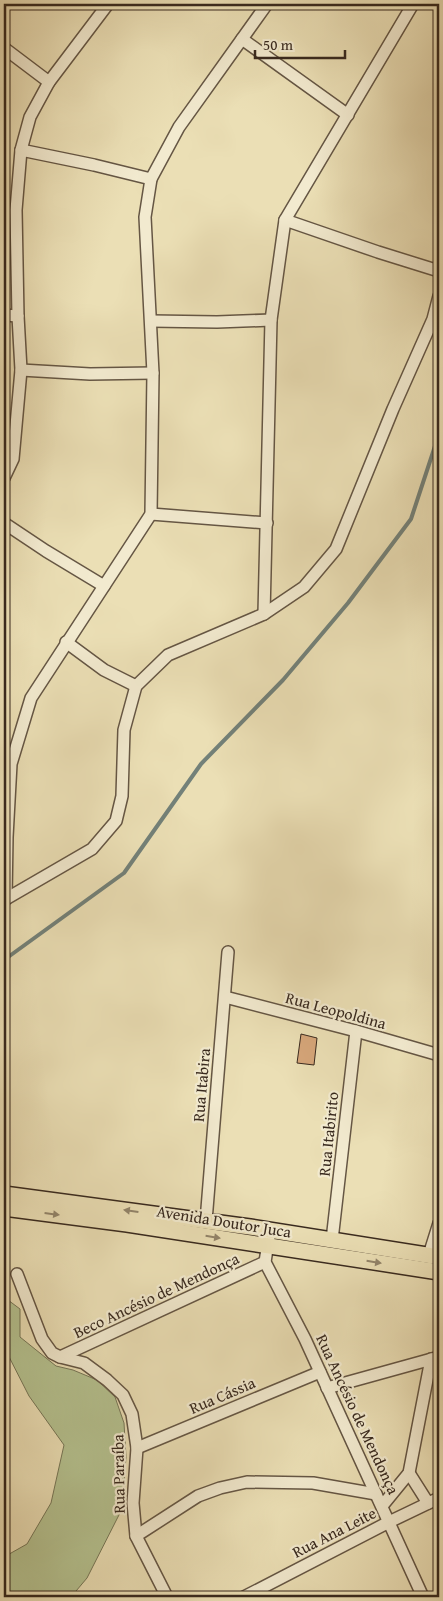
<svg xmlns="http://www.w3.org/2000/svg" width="443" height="1601" viewBox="0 0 443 1601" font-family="'Gentium Book Plus',serif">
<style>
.green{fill:#b5c290;stroke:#767657}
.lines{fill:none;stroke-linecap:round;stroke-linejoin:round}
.stream{stroke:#738179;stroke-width:4}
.building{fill:#d6a67a;stroke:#38291e}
.minor-casing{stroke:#655644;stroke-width:14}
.major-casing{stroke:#38291e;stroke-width:18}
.minor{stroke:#f2eacf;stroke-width:11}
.major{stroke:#ebdfb5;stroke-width:15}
.oneway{fill:#92846a}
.labels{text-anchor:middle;stroke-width:4.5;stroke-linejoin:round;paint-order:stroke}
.street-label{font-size:16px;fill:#38291e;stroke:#f2eacf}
</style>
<rect width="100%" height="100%" fill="#ebdfb5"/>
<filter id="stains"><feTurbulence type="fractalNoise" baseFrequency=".004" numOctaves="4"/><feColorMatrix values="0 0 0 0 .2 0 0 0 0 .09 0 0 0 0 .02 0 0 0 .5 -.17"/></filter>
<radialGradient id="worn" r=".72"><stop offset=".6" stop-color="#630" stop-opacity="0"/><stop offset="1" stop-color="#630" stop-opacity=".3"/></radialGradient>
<path class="green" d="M4,1297L20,1309V1337L56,1366L73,1370L97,1380L115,1397L124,1423L126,1457L122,1509L87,1578L71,1597H4V1557L27,1544L51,1503L64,1445L29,1396L4,1347Z"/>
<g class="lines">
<path class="stream" d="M4,960L124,873L201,764L283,680L348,603L411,519L439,434"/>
</g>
<path class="building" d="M301,1034L317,1038L314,1065L297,1063Z"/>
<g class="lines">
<defs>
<g id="minor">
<path d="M242,39L348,115"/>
<path d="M4,48L49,82"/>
<path d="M21,150L94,165L151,179"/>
<path d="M285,220L378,252L439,271"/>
<path d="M4,315L18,316"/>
<path d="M151,321L217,322L271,320"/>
<path d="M21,370L90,374L153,373"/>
<path d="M4,478L13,459L21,370L18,316L16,210L21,150L30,117L49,82L108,4"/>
<path d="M151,514L267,523"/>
<path d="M4,523L46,551L104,586"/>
<path d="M264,614L271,320L285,220L413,4"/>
<path d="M66,642L104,670L136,686"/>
<path d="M6,899L7,837L11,764L31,698L151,514L153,373L145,217L151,179L179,127L267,4"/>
<path d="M4,900L92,849L116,821L122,796L124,730L136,686L168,655L264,614L304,587L336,549L393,409L433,319L439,296"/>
<path d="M225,997L356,1031L439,1055"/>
<path d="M206,1221L228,952"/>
<path d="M270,1230L265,1262L305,1339L423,1597"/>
<path d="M332,1240L356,1031"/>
<path d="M429,1255L439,1223"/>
<path d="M17,1274L42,1339L52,1353L60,1357L84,1363L107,1380L123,1395L132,1414L137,1448L133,1503L136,1536L167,1597"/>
<path d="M60,1357L265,1262"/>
<path d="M327,1388L439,1357"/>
<path d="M137,1448L320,1372"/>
<path d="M409,1473L428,1503"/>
<path d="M382,1506L409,1473L431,1359"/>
<path d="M136,1536L198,1496L220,1488L247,1482L313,1483L376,1494"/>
<path d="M244,1597L389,1522L439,1498"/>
</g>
<g id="major">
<path d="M4,1194L250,1227L439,1257"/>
<path d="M4,1208L127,1224L439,1272"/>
</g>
</defs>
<use href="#minor" class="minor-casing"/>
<use href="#major" class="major-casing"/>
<use href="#minor" class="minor"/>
<use href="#major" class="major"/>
</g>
<defs><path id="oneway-solid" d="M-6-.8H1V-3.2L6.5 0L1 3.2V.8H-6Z" transform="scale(1.25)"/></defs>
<g class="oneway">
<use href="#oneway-solid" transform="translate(131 1211) rotate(-172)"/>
<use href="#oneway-solid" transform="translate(52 1214) rotate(7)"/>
<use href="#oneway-solid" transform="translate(213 1237) rotate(9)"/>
<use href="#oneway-solid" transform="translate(374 1262) rotate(9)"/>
</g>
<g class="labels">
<g class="street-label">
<text transform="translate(336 1010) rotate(15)" y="6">Rua Leopoldina</text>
<text transform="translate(201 1085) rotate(-85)" y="6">Rua Itabira</text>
<text transform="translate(328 1134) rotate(-84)" y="6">Rua Itabirito</text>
<text transform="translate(224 1221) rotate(9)" y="6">Avenida Doutor Juca</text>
<text transform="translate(156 1295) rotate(-25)" y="6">Beco Ancésio de Mendonça</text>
<text transform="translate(222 1395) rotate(-23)" y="6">Rua Cássia</text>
<text transform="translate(358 1414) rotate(65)" y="6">Rua Ancésio de Mendonça</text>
<text transform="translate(118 1474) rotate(-91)" y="6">Rua Paraíba</text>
<text transform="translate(334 1532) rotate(-27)" y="6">Rua Ana Leite</text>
</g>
</g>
<rect width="443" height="1601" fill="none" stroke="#ebdfb5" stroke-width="20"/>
<rect x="5" y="5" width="433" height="1591" fill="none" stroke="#38291e" stroke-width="2.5"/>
<rect x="10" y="10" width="423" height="1581" fill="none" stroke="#38291e"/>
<path d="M255 50v8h90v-8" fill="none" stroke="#38291e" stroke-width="2.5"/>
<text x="263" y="50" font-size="15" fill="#38291e" stroke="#f2eacf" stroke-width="4" paint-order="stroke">50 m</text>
<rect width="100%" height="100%" filter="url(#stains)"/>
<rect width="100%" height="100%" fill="url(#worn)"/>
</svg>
